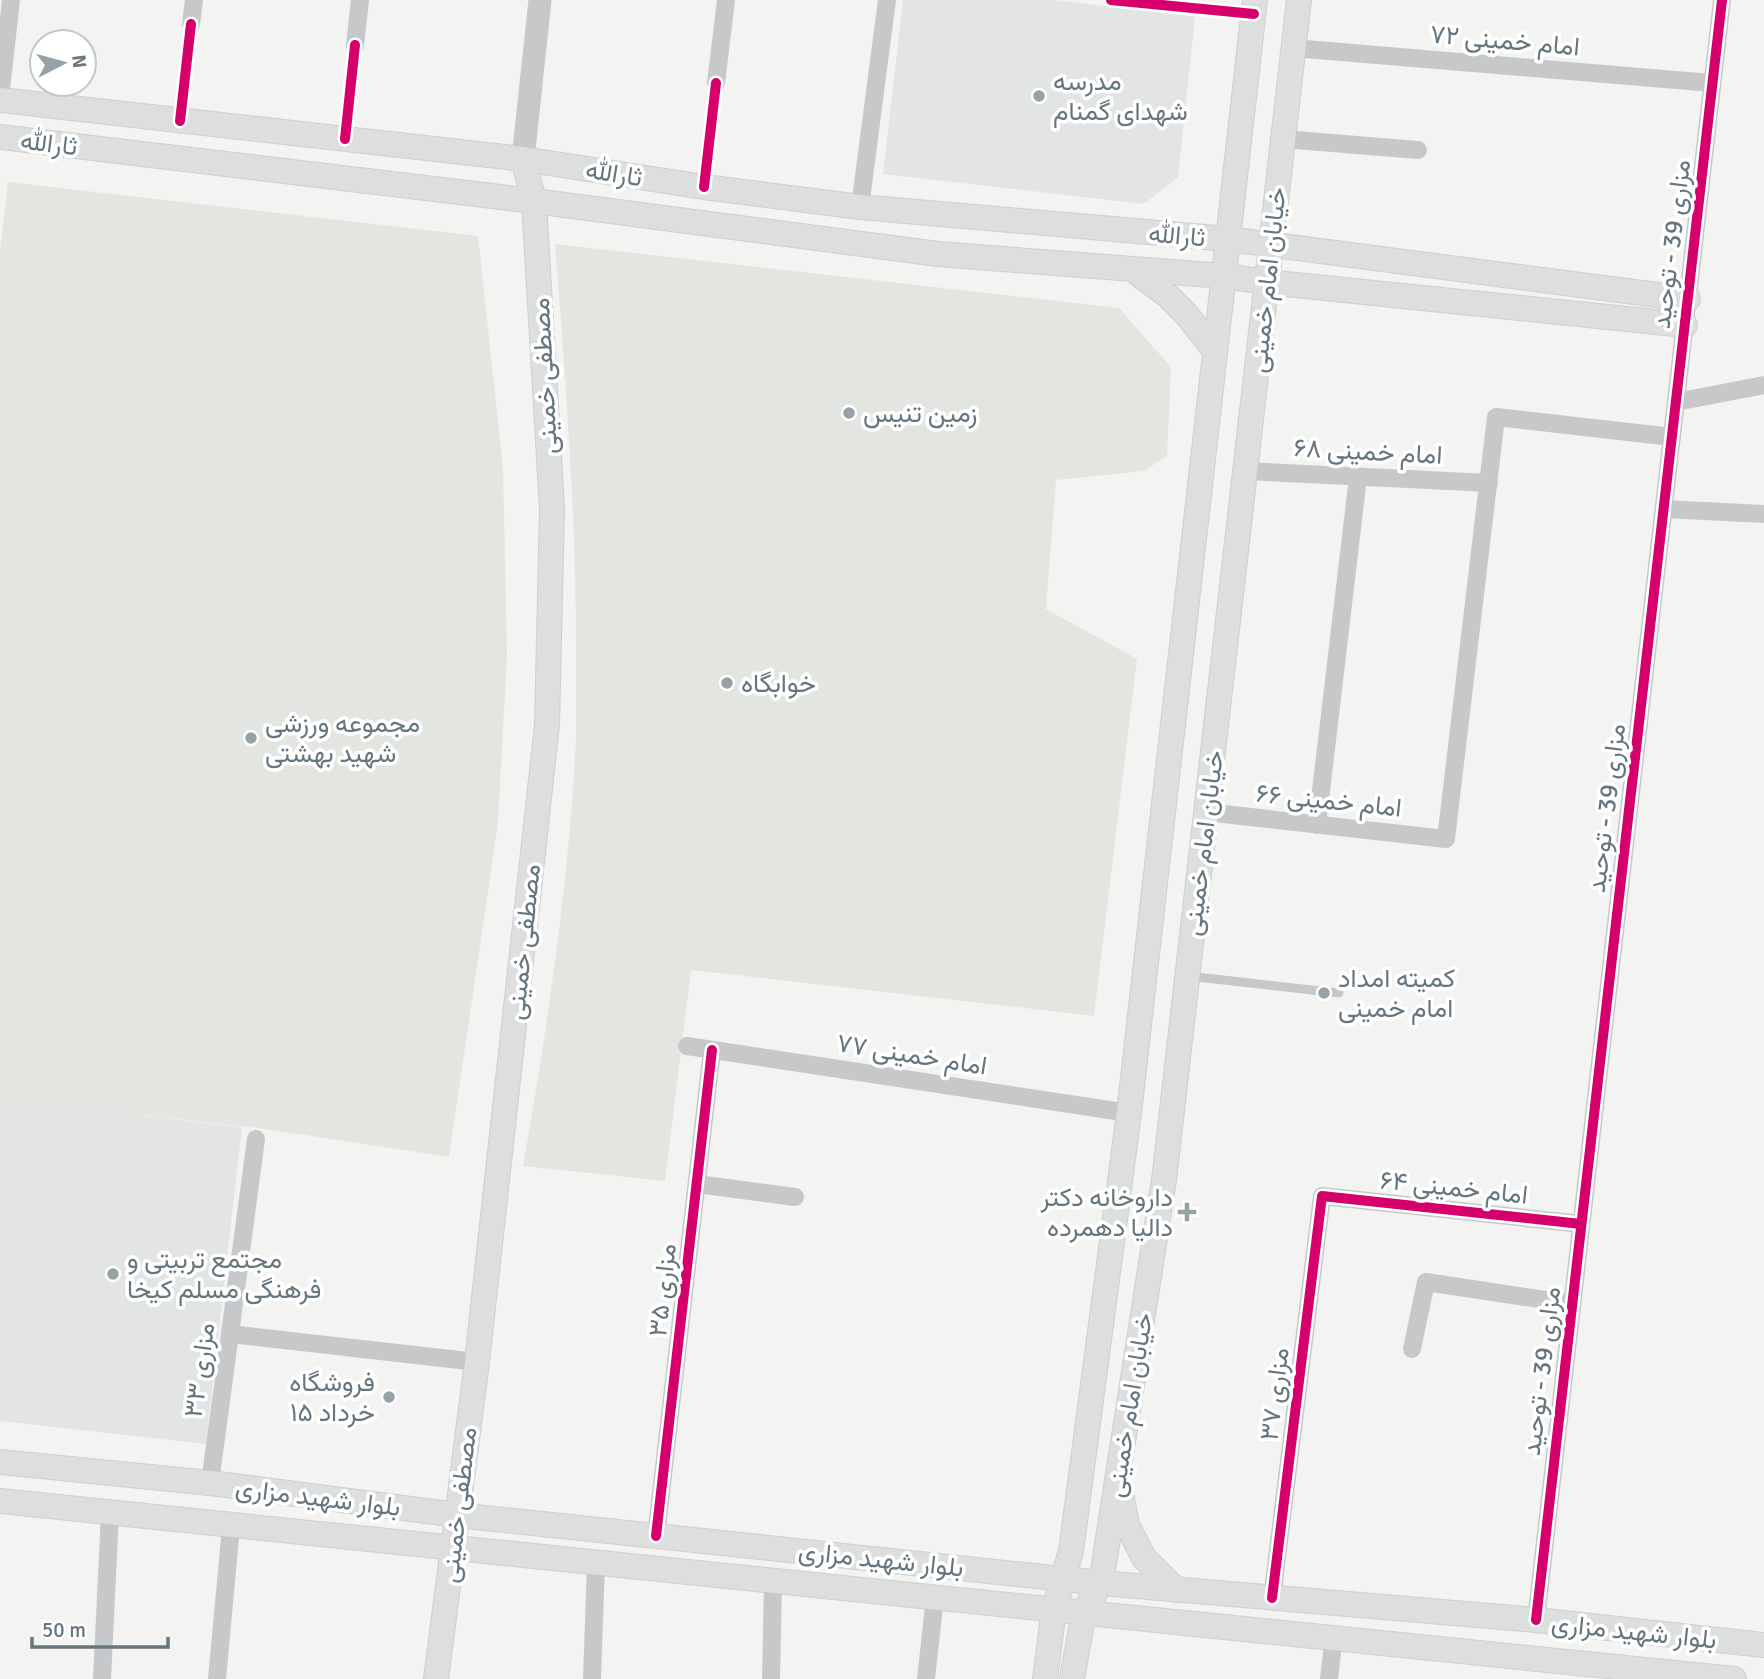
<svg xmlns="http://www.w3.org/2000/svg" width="1764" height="1679" viewBox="0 0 1764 1679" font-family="Signika,Vazirmatn,sans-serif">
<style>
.built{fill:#e3e4e4}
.green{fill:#e3e6e0}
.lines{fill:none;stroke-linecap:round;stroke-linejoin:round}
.secondary-casing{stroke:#cfcfd0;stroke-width:26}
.service{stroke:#c7c8c9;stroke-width:9}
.minor{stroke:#c7c8c9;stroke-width:18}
.tertiary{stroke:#c7c8c9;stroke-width:23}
.secondary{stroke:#dddede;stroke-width:24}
.cycleway-casing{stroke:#fff;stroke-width:15}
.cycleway{stroke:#d6006c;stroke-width:10}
.poi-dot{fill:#97a2a7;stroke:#fff;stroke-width:2.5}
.labels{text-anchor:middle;stroke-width:7;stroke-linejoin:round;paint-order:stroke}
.street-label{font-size:26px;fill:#66767f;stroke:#fff}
.poi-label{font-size:26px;fill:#66767f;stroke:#fff;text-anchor:start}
</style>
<rect width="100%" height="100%" fill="#f3f3f2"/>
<g class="built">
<path d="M903,0H1055L1195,17L1178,177L1144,204L883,174Z"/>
<path d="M0,1099L242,1127L206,1444L0,1421Z"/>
</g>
<g class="green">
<path d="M8,182L478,236L503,468L507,654L498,823L449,1157L265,1129L0,1099V251Z"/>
<path d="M555,244L1119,308L1171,367L1167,455L1145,471L1056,480L1046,609L1137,659L1094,1016L691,970L665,1181L523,1166C547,1031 567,894 575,757C577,727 576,697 576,667C577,526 566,385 555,244Z"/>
</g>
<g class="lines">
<defs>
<g id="secondary">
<path d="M0,100L523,159L704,187L860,207L1228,239L1688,299"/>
<path d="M0,137L534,201L938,254L1224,276L1267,282L1685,325"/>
<path d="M1132,269L1168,296L1186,314L1215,351"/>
<path d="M0,1462L210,1483L457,1515L1101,1583L1536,1620L1764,1645"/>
<path d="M1121,1493L1127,1525L1144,1558L1176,1590"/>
<path d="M0,1501C578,1565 1156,1617 1734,1679"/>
<path d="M436,1679L477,1362L547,725L552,509L534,201L523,159"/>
<path d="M1045,1679L1054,1609L1071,1551L1129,1113L1255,0"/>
<path d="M1072,1679L1084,1612L1101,1583L1164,1180L1299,0"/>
</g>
</defs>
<use href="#secondary" class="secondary-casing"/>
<path class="service" d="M1188,976L1339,993"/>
<g class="minor">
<path d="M191,24L194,0"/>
<path d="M355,45L360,0"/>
<path d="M1293,48L1712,83"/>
<path d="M716,83L726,0"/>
<path d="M0,98L11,0"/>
<path d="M1283,139L1418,150"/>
<path d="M860,207L887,0"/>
<path d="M1676,402L1764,385"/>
<path d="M1245,471L1489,483"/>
<path d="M1664,509L1764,514"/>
<path d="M1206,812L1446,839L1496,417L1672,437"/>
<path d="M1317,825L1358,477"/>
<path d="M687,1046L1129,1113"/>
<path d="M697,1184L795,1197"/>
<path d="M230,1334L477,1362"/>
<path d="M1412,1349L1426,1282L1572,1304"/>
<path d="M210,1483L256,1139"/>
<path d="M656,1536L712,1050"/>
<path d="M1272,1598L1322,1196L1581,1224"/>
<path d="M1536,1620L1722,0"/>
<path d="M102,1679L110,1513"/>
<path d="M217,1679L231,1527"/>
<path d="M592,1679L596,1563"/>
<path d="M771,1679L773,1583"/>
<path d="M926,1679L935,1597"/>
<path d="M1329,1679L1334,1636"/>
</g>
<path class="tertiary" d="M523,159L540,0"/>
<use href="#secondary" class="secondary"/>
<defs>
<g id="cycleway">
<path d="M1111,0L1254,14"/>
<path d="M180,121L191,24"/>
<path d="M345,139L355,45"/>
<path d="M704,187L716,83"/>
<path d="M656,1536L712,1050"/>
<path d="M1272,1598L1322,1196L1581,1224"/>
<path d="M1536,1620L1722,0"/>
</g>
</defs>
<use href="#cycleway" class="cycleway-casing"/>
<use href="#cycleway" class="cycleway"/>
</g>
<g class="poi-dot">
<circle cx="1039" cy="96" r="7"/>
<circle cx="849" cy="413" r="7"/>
<circle cx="727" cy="683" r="7"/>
<circle cx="251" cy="738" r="7"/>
<circle cx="1324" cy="993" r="7"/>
<path d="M1183.5 1201.5h7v7h7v7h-7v7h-7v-7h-7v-7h7z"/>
<circle cx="113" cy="1274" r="7"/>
<circle cx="389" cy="1397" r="7"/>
</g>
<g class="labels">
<g class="street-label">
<text transform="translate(1505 40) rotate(5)" y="9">امام خمینی ۷۲</text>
<text transform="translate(49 143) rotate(7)" y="9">ثارالله</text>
<text transform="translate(614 173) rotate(9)" y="9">ثارالله</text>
<text transform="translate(1177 235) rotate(5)" y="9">ثارالله</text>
<text transform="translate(1671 244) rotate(-83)" y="9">مزاری 39 - توحید</text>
<text transform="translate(1267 280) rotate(-84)" y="9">خیابان امام خمینی</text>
<text transform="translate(544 376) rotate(-93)" y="9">مصطفی خمینی</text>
<text transform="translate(1368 451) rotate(3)" y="9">امام خمینی ۶۸</text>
<text transform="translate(1329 800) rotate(6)" y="9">امام خمینی ۶۶</text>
<text transform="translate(1606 808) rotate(-83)" y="9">مزاری 39 - توحید</text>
<text transform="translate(1203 843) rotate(-83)" y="9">خیابان امام خمینی</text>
<text transform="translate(523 942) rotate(-84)" y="9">مصطفی خمینی</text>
<text transform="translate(912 1054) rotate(9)" y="9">امام خمینی ۷۷</text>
<text transform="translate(1454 1187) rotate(6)" y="9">امام خمینی ۶۴</text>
<text transform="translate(662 1290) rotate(-84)" y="9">مزاری ۳۵</text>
<text transform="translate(199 1370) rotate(-82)" y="9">مزاری ۳۳</text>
<text transform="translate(1541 1371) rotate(-83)" y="9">مزاری 39 - توحید</text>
<text transform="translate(1274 1394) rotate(-83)" y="9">مزاری ۳۷</text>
<text transform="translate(1129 1405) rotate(-81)" y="9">خیابان امام خمینی</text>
<text transform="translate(318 1497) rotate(7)" y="9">بلوار شهید مزاری</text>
<text transform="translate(458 1505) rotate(-83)" y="9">مصطفی خمینی</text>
<text transform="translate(881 1559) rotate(6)" y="9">بلوار شهید مزاری</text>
<text transform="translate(1634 1631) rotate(6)" y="9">بلوار شهید مزاری</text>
</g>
<g class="poi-label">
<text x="1053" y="90">مدرسه<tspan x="1053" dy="30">شهدای گمنام</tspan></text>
<text x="863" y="422">زمین تنیس</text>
<text x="741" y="692">خوابگاه</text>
<text x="265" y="732">مجموعه ورزشی<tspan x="265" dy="30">شهید بهشتی</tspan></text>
<text x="1338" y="987">کمیته امداد<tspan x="1338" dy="30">امام خمینی</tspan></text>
<text x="1173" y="1206" text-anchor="end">داروخانه دکتر<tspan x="1173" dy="30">دالیا دهمرده</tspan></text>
<text x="127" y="1268">مجتمع تربیتی و<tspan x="127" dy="30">فرهنگی مسلم کیخا</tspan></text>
<text x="375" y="1391" text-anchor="end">فروشگاه<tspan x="375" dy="30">۱۵ خرداد</tspan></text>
</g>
</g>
<g transform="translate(63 63) rotate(84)"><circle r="33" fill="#ffffff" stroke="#c2c8cc" stroke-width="2"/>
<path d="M0-5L12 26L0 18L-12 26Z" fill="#97a2a7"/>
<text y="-10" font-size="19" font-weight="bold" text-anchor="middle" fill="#66767f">N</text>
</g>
<path d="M32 1637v10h136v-10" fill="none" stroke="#66767f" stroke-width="3.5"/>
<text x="42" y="1637" font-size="21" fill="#66767f" stroke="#ffffff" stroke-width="5" paint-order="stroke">50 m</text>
</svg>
